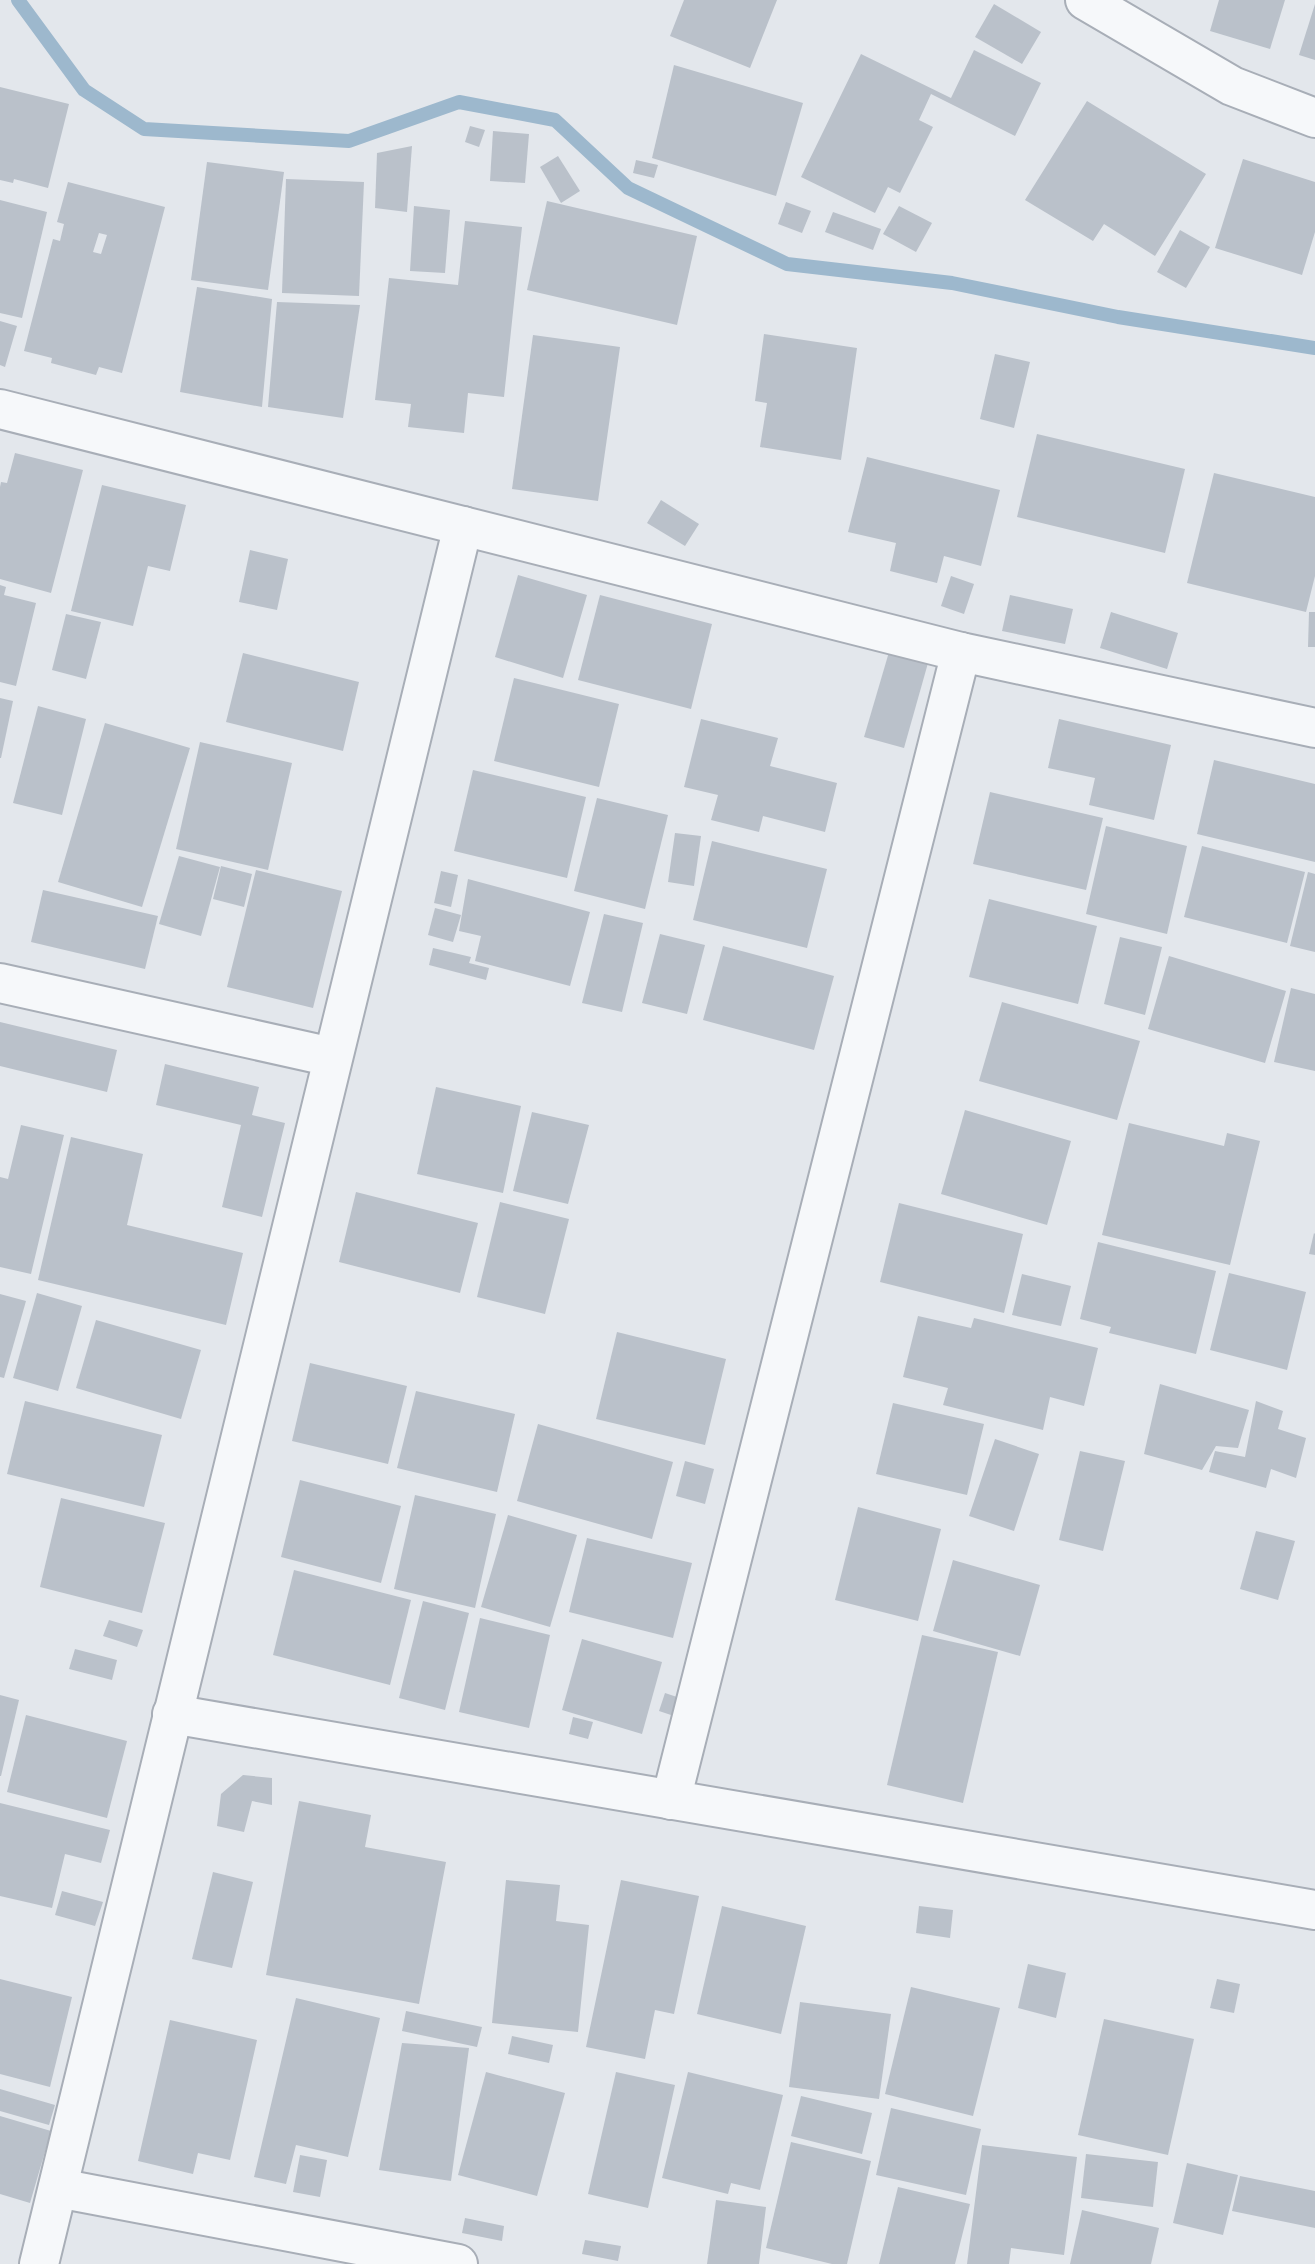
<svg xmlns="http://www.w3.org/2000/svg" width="1315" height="2264" viewBox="0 0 1315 2264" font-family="Barlow,sans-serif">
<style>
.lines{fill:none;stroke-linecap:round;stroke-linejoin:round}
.stream{stroke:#9db8cd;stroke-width:14}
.building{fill:#bac1ca;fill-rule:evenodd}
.minor-casing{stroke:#a8aeb7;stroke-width:42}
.minor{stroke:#f6f8fa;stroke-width:38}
</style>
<rect width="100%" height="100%" fill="#e3e7ec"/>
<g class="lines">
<path class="stream" d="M18,0L84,90L144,129L349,141L459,102L555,120L628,188L787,264L952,283L1118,317L1315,348"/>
</g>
<g class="building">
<path d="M684,0H777L750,68L670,36Z"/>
<path d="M1219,0H1285L1270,49L1210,31Z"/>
<path d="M994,4L1041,32L1022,64L975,37Z"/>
<path d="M1315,4V60L1299,55Z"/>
<path d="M974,50L1041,83L1015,136L931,94L919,120L933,127L900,193L888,187L875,213L801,177L861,54L951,98Z"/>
<path d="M674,65L803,103L776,196L652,158Z"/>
<path d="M0,87L69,104L48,188L14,179L13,183L0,180Z"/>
<path d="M1087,101L1206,174L1155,256L1104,224L1093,241L1025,200Z"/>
<path d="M470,126L485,130L479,147L465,142Z"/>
<path d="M493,131L529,134L525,183L490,181Z"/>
<path d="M412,146L407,212L375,208L377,153Z"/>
<path d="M558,156L580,191L561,203L540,167Z"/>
<path d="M1243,159L1315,182V232L1302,275L1215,248Z"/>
<path d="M636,160L658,165L654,178L633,173Z"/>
<path d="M207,162L284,172L268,290L191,280Z"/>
<path d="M286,179L364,182L359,296L282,293Z"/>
<path d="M68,182L165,207L122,373L99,367L96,375L51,363L52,358L24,351L53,239L60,241L64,224L57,222ZM99,233L107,235L101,254L93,252Z"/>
<path d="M0,200L47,212L22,318L0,313Z"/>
<path d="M547,201L697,236L677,325L527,290Z"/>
<path d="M786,202L811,211L802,233L778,224Z"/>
<path d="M414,206L450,210L445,273L410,271Z"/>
<path d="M899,206L932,223L916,252L883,234Z"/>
<path d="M833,212L881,229L873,250L825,232Z"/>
<path d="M465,221L522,227L504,397L468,393L464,433L408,427L411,404L375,400L389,278L458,285Z"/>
<path d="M1180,230L1210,247L1186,288L1157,272Z"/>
<path d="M197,287L272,299L262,407L180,392Z"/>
<path d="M277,302L360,305L343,418L268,407Z"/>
<path d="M0,321L17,326L5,367L0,365Z"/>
<path d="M764,334L857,348L841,460L760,447L767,403L755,401Z"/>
<path d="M533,335L620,347L598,501L512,489Z"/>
<path d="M995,354L1030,362L1014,428L980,419Z"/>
<path d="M1037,434L1185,469L1165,553L1017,517Z"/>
<path d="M15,453L83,470L51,593L0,579V487L1,482L7,483Z"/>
<path d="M867,457L1000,490L981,566L944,556L937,583L890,571L896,543L848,532Z"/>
<path d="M1214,473L1315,497V576L1306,612L1187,583Z"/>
<path d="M102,485L186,505L170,571L148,566L133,626L71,611Z"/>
<path d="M661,500L699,524L685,546L647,523Z"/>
<path d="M250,550L288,559L277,610L239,602Z"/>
<path d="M518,575L587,595L563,678L495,657Z"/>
<path d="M951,576L974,584L964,614L941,606Z"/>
<path d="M0,585L6,587L4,595L36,603L16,686L0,682Z"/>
<path d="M600,595L712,624L691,709L578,680Z"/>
<path d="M1010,595L1073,609L1065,644L1002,631Z"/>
<path d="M1111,612L1178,633L1167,669L1100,648Z"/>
<path d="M1309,612H1315V647H1308Z"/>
<path d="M66,614L101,622L86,679L52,670Z"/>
<path d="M889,652L928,663L904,748L864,737Z"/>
<path d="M243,653L359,682L343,751L226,722Z"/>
<path d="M514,678L619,704L599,787L494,761Z"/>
<path d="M0,698L13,701L1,758H0Z"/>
<path d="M38,706L86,719L62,815L13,803Z"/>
<path d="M701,719L778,738L770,766L837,783L825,832L763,816L759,832L711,820L718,795L684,787Z"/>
<path d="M1059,719L1171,745L1154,820L1089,805L1095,778L1048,768Z"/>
<path d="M105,723L190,748L142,907L58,882Z"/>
<path d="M200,742L292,763L268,870L176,849Z"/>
<path d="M1214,760L1315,784V862L1197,834Z"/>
<path d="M473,770L586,797L567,878L454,851Z"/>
<path d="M990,792L1103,818L1086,890L973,864Z"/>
<path d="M597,798L668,815L645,909L574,891Z"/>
<path d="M1106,826L1187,846L1167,934L1086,914Z"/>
<path d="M675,833L701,836L694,886L668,882Z"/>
<path d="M712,841L827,869L807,948L693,920Z"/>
<path d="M1202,846L1305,872L1287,943L1184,917Z"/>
<path d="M179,856L220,867L201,936L159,924Z"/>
<path d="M221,866L252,874L244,907L213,899Z"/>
<path d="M256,870L342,891L313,1008L227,987Z"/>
<path d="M441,871L458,875L451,907L434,903Z"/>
<path d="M1308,872L1315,874V952L1290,946Z"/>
<path d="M468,879L590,912L570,986L475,961L481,936L459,931Z"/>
<path d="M43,890L158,916L145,969L31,942Z"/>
<path d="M989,899L1097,926L1078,1004L969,977Z"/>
<path d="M435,908L461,915L453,942L428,935Z"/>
<path d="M604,914L643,923L622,1012L582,1003Z"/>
<path d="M660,934L705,945L687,1014L642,1003Z"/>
<path d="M1120,937L1162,947L1145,1015L1104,1004Z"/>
<path d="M723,946L834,976L814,1050L703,1020Z"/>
<path d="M433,948L471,957L469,963L489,968L486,980L429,965Z"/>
<path d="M1169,956L1286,991L1265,1063L1148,1029Z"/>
<path d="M1291,988L1315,994V1071L1274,1062Z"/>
<path d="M1002,1002L1140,1041L1117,1120L979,1081Z"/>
<path d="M0,1022L117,1050L107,1092L0,1066Z"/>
<path d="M165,1064L259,1087L252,1115L285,1123L262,1217L222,1207L241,1125L156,1105Z"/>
<path d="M436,1087L521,1106L503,1193L417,1174Z"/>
<path d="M965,1110L1071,1141L1047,1225L941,1194Z"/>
<path d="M532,1112L589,1125L568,1204L513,1191Z"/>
<path d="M1129,1123L1224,1146L1227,1133L1260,1141L1230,1265L1102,1235Z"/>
<path d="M21,1125L64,1135L31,1274L0,1267V1177L8,1179Z"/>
<path d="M71,1137L143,1154L127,1225L243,1253L226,1325L38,1280Z"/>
<path d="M356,1192L478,1223L460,1293L339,1262Z"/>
<path d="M500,1202L569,1219L545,1314L477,1297Z"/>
<path d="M899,1203L1023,1234L1004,1313L880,1282Z"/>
<path d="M1314,1233L1315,1234V1255L1309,1254Z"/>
<path d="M1098,1242L1216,1271L1196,1354L1109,1333L1111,1327L1080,1319Z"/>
<path d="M1229,1273L1306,1292L1287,1370L1210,1350Z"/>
<path d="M1022,1274L1071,1286L1061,1326L1012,1315Z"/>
<path d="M37,1293L82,1306L58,1391L13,1378Z"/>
<path d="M0,1294L26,1301L4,1378L0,1377Z"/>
<path d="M918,1316L971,1328L974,1318L1098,1348L1084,1406L1050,1397L1043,1430L943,1405L948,1388L903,1377Z"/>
<path d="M96,1320L201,1350L181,1419L76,1388Z"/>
<path d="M617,1332L726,1359L705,1445L596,1419Z"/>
<path d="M310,1363L407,1386L388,1464L292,1441Z"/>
<path d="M1160,1384L1249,1410L1238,1448L1216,1446L1202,1470L1144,1454Z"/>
<path d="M416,1391L515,1414L497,1492L397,1468Z"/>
<path d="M25,1401L162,1435L144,1507L7,1474Z"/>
<path d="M1256,1401L1283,1411L1278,1429L1306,1438L1296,1478L1271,1469L1266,1488L1209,1472L1215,1451L1245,1457Z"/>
<path d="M893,1403L984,1424L967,1495L876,1474Z"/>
<path d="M538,1424L673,1462L652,1539L517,1501Z"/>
<path d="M995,1439L1039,1454L1014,1531L969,1516Z"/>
<path d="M1080,1451L1125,1461L1103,1551L1059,1540Z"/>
<path d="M685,1461L714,1469L705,1504L676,1496Z"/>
<path d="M300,1480L401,1506L381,1583L281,1557Z"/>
<path d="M415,1495L496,1514L475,1608L394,1589Z"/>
<path d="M61,1498L165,1523L142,1613L40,1587Z"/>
<path d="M858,1507L941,1529L918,1621L835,1600Z"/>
<path d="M508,1515L577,1535L550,1627L481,1607Z"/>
<path d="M1256,1531L1295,1541L1278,1600L1240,1589Z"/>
<path d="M587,1538L692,1563L673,1638L569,1612Z"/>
<path d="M953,1560L1040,1585L1020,1656L933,1631Z"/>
<path d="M294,1570L411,1600L390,1685L273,1655Z"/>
<path d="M423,1601L469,1613L445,1710L399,1698Z"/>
<path d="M480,1618L550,1635L529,1728L459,1712Z"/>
<path d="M109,1620L143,1630L137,1647L103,1636Z"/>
<path d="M922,1635L998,1652L963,1803L887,1785Z"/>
<path d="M582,1639L662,1662L642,1734L562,1710Z"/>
<path d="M75,1649L117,1660L112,1680L69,1669Z"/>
<path d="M665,1693L680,1698L674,1716L659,1711Z"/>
<path d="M0,1695L19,1700L1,1776H0Z"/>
<path d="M26,1715L127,1741L107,1818L7,1792Z"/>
<path d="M573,1717L593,1722L588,1739L569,1734Z"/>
<path d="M243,1775L272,1778V1805L252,1801L244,1832L217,1826L221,1794Z"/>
<path d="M299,1801L371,1815L365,1847L446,1862L419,2004L266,1975Z"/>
<path d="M0,1803L110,1830L101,1863L65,1854L52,1908L0,1896Z"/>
<path d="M213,1872L253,1882L232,1968L192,1959Z"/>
<path d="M506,1880L560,1885L556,1921L589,1925L578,2032L492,2023Z"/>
<path d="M621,1880L699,1896L674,2014L655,2010L645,2059L586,2047Z"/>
<path d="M62,1891L103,1902L95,1926L55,1915Z"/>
<path d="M722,1906L806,1926L781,2034L697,2014Z"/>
<path d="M919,1906L953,1910L950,1938L916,1933Z"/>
<path d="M1028,1964L1066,1973L1056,2018L1018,2008Z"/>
<path d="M0,1979L72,1997L50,2087L0,2074Z"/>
<path d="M1217,1979L1240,1984L1234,2013L1210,2008Z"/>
<path d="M911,1987L1000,2008L973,2116L885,2094Z"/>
<path d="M296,1998L380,2018L348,2157L296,2145L286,2184L254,2177Z"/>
<path d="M800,2002L891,2014L879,2099L789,2087Z"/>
<path d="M406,2011L482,2027L477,2047L402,2031Z"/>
<path d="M1104,2019L1194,2039L1168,2155L1078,2135Z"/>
<path d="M170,2020L257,2040L230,2160L198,2153L193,2174L138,2161Z"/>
<path d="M512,2036L553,2045L549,2063L508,2054Z"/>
<path d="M402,2043L469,2048L451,2181L379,2170Z"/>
<path d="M486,2072L565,2093L537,2196L458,2175Z"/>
<path d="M616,2072L675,2085L648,2208L588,2194Z"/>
<path d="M688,2072L783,2095L760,2190L731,2183L728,2194L662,2178Z"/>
<path d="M0,2089L55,2105L49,2125L0,2111Z"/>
<path d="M801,2096L872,2113L862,2154L791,2136Z"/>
<path d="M891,2108L981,2129L966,2195L876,2175Z"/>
<path d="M0,2116L51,2131L30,2203L0,2194Z"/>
<path d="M791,2142L871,2161L847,2264H832L766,2248Z"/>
<path d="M982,2145L1077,2157L1064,2255L1011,2248L1009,2264H967Z"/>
<path d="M1086,2154L1158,2162L1153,2207L1081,2198Z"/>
<path d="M300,2155L327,2160L320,2197L293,2192Z"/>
<path d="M1187,2163L1238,2175L1223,2235L1173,2223Z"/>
<path d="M1240,2176L1315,2191V2228L1232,2211Z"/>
<path d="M898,2187L970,2204L955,2264H879Z"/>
<path d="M716,2200L766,2207L759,2264H707Z"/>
<path d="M1082,2210L1159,2228L1151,2264H1070Z"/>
<path d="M465,2218L504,2226L502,2241L462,2233Z"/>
<path d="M585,2240L621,2246L618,2261L582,2254Z"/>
</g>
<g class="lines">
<defs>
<g id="minor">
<path d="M1085,0L1232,86L1315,118"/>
<path d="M0,409L961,652L1315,728"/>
<path d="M0,983L332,1057"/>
<path d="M172,1714L1315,1910"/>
<path d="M671,1800L961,652"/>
<path d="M58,2188L458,2264"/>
<path d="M39,2264L463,526"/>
</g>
</defs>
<use href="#minor" class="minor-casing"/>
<use href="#minor" class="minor"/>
</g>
</svg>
